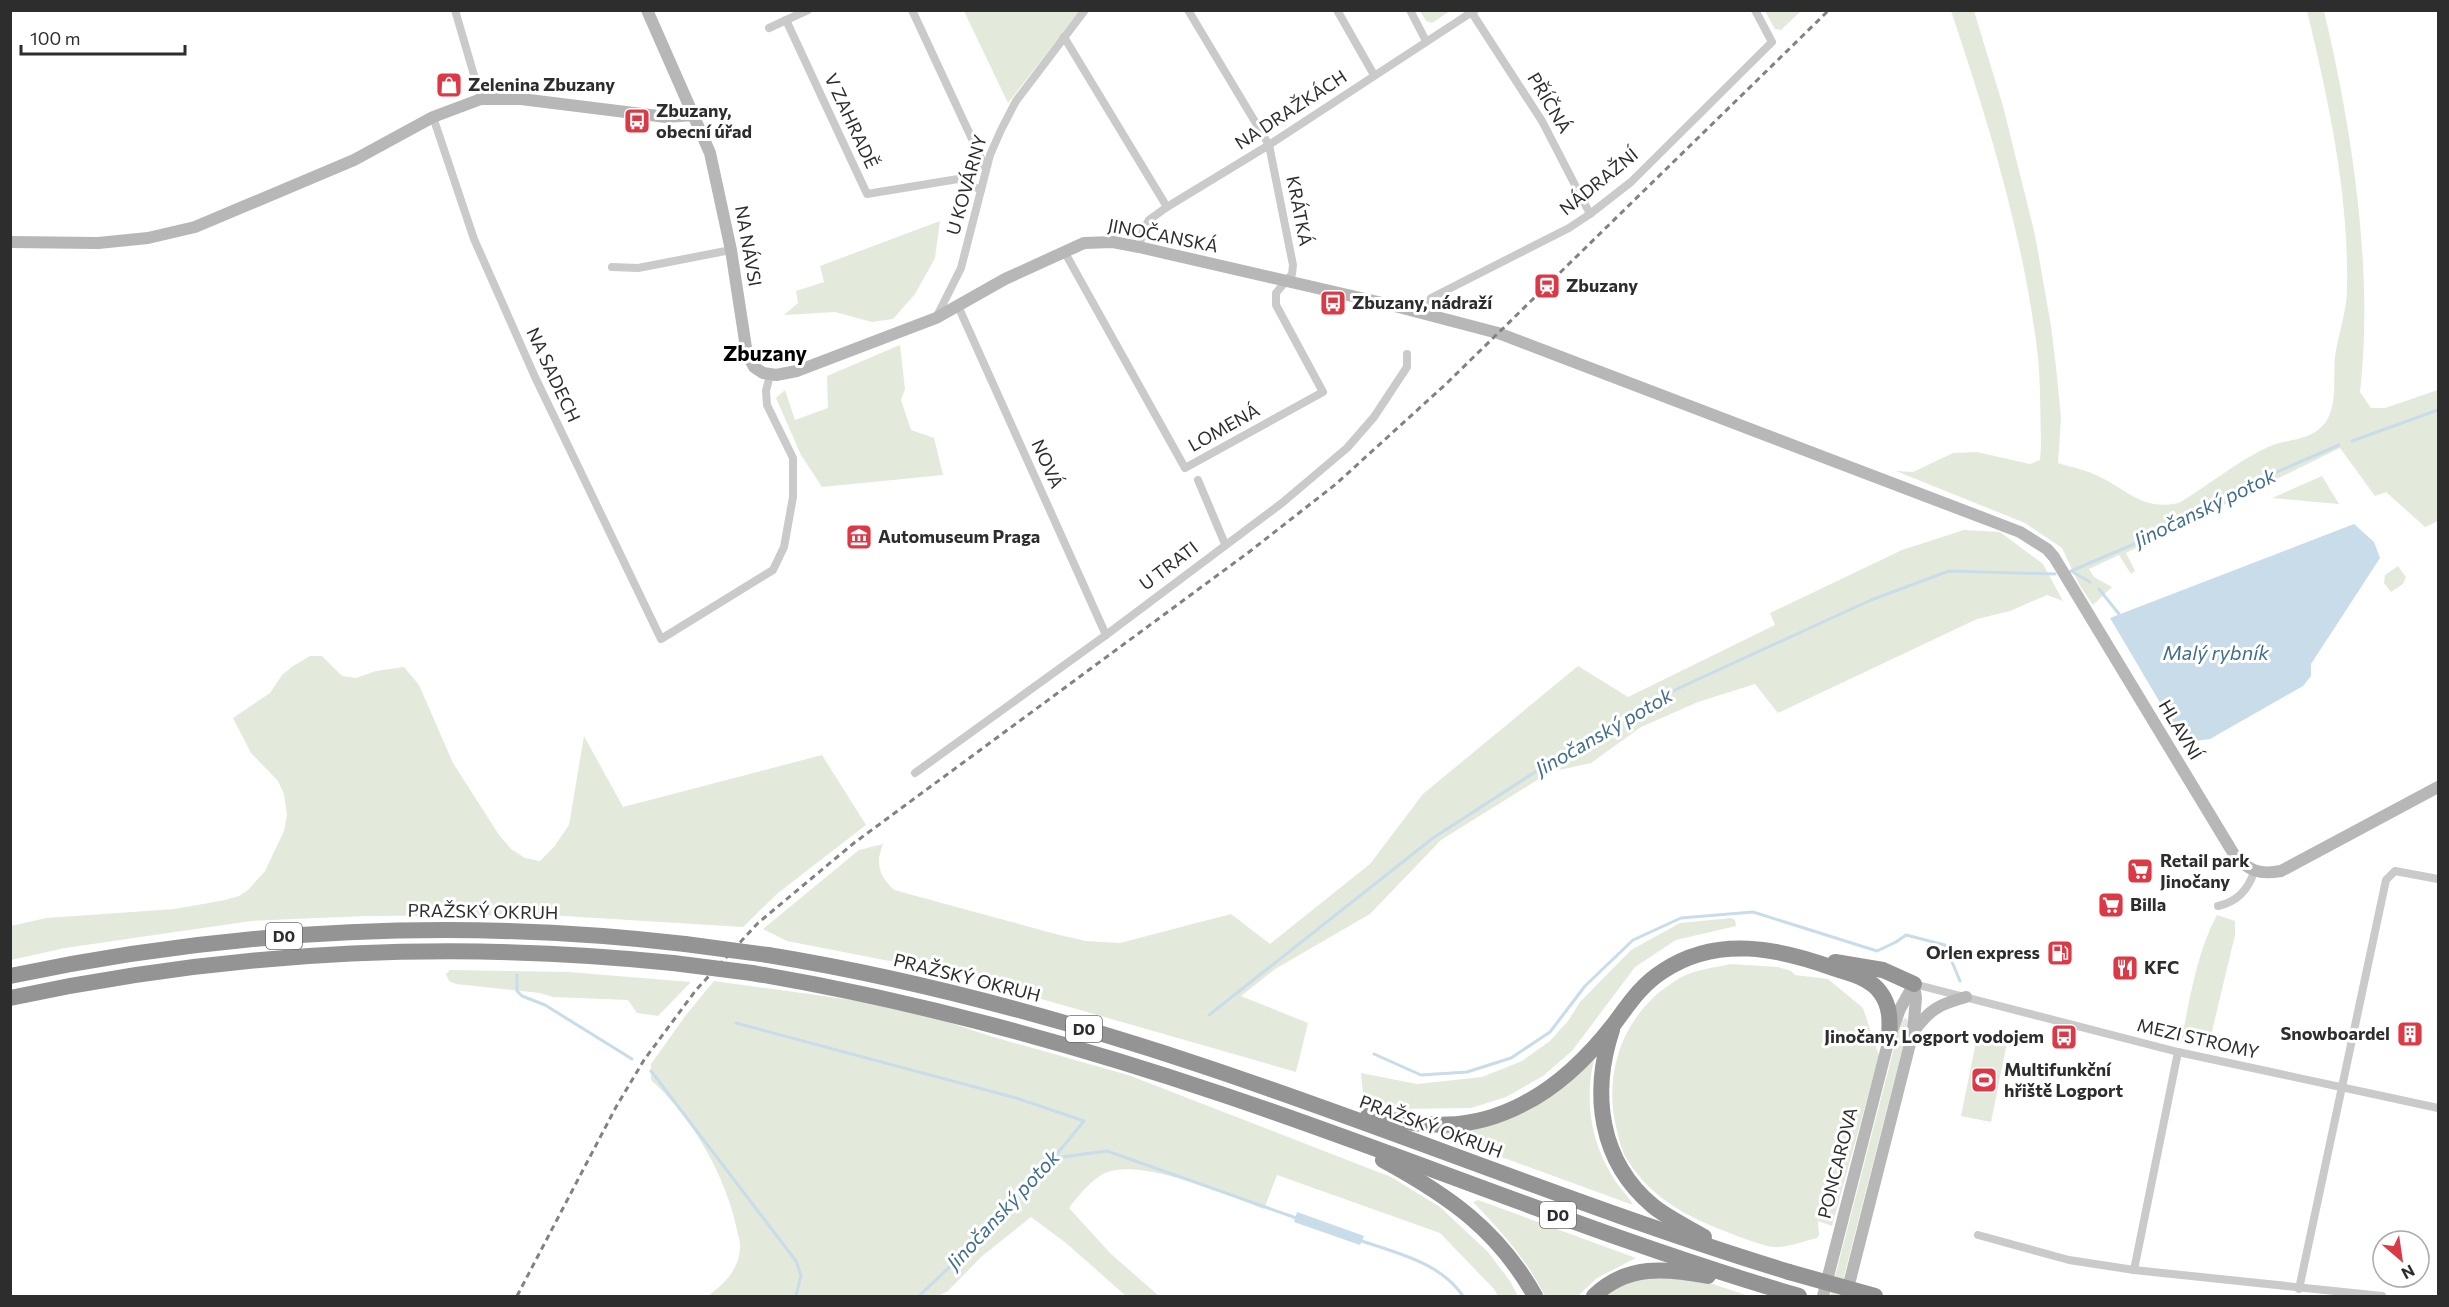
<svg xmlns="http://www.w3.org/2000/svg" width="2449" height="1307" viewBox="0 0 2449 1307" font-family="Commissioner,sans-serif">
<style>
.green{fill:#e3eadb}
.water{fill:#c8dce9}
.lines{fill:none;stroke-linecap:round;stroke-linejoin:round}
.stream{stroke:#c8dce9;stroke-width:3}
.street{stroke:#cacaca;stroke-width:8}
.secondary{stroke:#b7b7b7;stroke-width:12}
.highway{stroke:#949494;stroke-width:16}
.rail{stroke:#828282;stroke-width:3;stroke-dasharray:6 4.5;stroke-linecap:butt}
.highway-bridge{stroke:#949494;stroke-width:16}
.labels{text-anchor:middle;stroke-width:6;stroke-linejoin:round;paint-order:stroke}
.shield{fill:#fff;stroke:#6c6c6c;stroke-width:1.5}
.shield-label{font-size:16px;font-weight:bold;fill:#2d2d2d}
.poi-label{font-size:18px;font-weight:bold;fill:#2d2d2d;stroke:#fff;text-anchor:start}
.street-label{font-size:18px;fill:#2d2d2d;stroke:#fff}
.water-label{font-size:20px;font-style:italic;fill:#406e8a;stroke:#fff}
.quarter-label{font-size:21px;font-weight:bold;fill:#000;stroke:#fff}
</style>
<rect width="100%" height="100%" fill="#fff"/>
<g class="green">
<path d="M964,11H1080L1008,103Z"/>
<path d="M1420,11H1450L1432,23L1426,21Z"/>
<path d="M1765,11H1801L1781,30L1775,29Z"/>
<path d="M1951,11H1974L2003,106L2035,235L2051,326L2056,367L2061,418L2058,463C2071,467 2086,470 2098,476C2128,490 2142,511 2179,503C2209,485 2236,462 2268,447C2288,438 2310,442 2325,423C2338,406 2333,377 2335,357C2338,334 2347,312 2347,289C2349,195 2329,102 2307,11H2324C2352,128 2374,272 2360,392L2371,408H2385L2438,390V521L2425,527L2386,492L2375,496L2340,448L2126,553L2135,571L2131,574L2119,555L2089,569L2094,577L2112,587L2093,605L2080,586L2062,548L2025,523L1896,471L1913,472L1953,453L1977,452L2030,464L2040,460L2041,446C2040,411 2041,375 2036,341C2021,228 1987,118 1951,11Z"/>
<path d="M940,221L935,258L915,294L893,319L872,322L835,312L784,315L798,303L796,291L824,282L820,266Z"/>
<path d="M900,345L905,389L901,400L911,430L934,438L943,475L822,487L801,455L776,398L785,390L795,420L828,408L827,376Z"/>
<path d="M2322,476L2339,504L2272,498Z"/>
<path d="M1964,530L2000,532L2043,564L2063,601L2047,595L2010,611L1977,619L1778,713L1755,684L1698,702L1641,727L1591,763L1550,772L1441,840L1370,914L1275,969L1241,996L1308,1023L1296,1072L951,973L787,941L763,929L859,850L883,844C875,863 879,876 894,890L1059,935L1086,941L1120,943L1231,914L1270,944L1370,864L1423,794L1578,666L1628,697L1775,625L1770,613L1902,550Z"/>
<path d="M2398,566L2406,577L2403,584L2391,592L2384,583L2385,575Z"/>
<path d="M310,656H322L342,676L356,678L376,671L404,667L419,685L453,763L499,835L511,849L525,858L540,861L554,847L569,825L584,736L623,807L822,755L866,825L778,893L743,927L547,915L364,916L251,921L65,948L11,960V926L46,918L175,909L225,900L239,896L248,890L265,871L284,831L287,815L284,794L278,781L251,753L233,718L270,693L282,675L293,666Z"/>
<path d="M2217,915L2235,921V935L2208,1048L2181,1042C2190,999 2196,954 2217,915Z"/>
<path d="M1731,918L1735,920L1736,926L1676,940L1635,967L1572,1051L1543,1076L1506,1097L1471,1108L1395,1109L1376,1105L1363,1094L1361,1073L1417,1084L1482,1077L1522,1061L1550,1041L1568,1021L1580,1002L1631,950L1680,923Z"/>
<path d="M1731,964L1778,967L1791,971L1795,975L1828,979L1863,1008L1879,1056L1832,1226L1818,1221L1819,1235L1817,1238C1804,1241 1790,1247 1777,1247C1765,1248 1730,1233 1717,1228C1680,1213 1650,1195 1628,1161C1621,1151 1619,1138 1616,1127C1603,1070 1624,1013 1675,981C1691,970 1712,968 1731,964Z"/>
<path d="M450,970L568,972L691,982L658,1016L637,1013L628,1000L553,997L540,993L456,984L449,981L446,974Z"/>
<path d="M714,981L903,1007L990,1036L1128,1075L1391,1177L1440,1207L1488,1252L1510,1281L1518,1296H1498L1494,1289L1440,1233L1277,1175L1264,1209C1228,1195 1140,1157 1105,1173C1092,1179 1078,1196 1069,1208L1111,1254L1159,1296H1126L1066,1243L1031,1217L981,1257L948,1291L938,1296H708C724,1284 739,1270 740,1248C741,1243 738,1236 737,1230C726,1176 692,1117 651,1080V1064L686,1015Z"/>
<path d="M1906,1018L1909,1023L1839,1296H1830L1901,1021Z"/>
<path d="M1977,1037L2007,1043L1991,1122L1961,1116Z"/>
<path d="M1592,1059L1594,1060C1584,1101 1591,1143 1614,1179C1619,1188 1629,1196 1633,1205L1441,1135L1442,1132L1461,1131Z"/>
<path d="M1478,1200L1636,1258L1597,1278L1578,1296H1545C1527,1260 1501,1231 1473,1202Z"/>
<path d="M1654,1276L1707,1282L1749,1296H1605L1619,1285Z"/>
</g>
<g class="water">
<path d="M2354,524L2374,542L2380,558L2311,664V676L2303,686L2210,739L2188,742L2181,738L2110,618Z"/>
<path d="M1297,1212L1364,1236L1360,1245L1294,1222Z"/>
</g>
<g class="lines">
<g class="stream">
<path d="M2352,441L2438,410"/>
<path d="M2071,571L2146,539L2233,491L2339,445"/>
<path d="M2071,571L2090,582"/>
<path d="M2099,589L2119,614"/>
<path d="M517,975V991L522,996L545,1005L632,1059"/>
<path d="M1209,1015L1433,838L1583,741L1679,688L1871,600L1949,571L2055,574"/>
<path d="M736,1023L1016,1098L1084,1121C1034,1184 978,1241 919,1296"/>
<path d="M1374,1054L1421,1075L1467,1072L1511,1058L1550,1032L1585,986L1633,940L1681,918L1753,912L1877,951L1896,942L1906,935L1945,945L1960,981"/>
<path d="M651,1071L796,1261L801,1275L796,1296"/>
<path d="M1055,1158L1107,1151L1299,1219"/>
<path d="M1359,1240C1396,1253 1440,1262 1463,1296"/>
</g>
<g class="street">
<path d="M455,10L481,99"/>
<path d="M912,10L986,169"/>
<path d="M1337,10L1374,75"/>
<path d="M1410,10L1426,41"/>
<path d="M1472,13L1542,121L1590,214"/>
<path d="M786,20L867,194L958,179L981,190"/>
<path d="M769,28L808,10"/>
<path d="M1064,37L1167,207"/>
<path d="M433,117L474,239L535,377L661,639L773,570L784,547L793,497V458L767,405L766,391L770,375"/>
<path d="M1139,247L1143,231L1149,220L1167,207L1269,145L1475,10"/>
<path d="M1064,251L1185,468L1323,392L1276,305V293L1292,274L1293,265L1269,145L1188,10"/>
<path d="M612,267L638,268L731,250"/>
<path d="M958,306L1106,635"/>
<path d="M1424,313L1431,298L1569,228L1590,214L1631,182L1772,42L1755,10"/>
<path d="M936,318L961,268L990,155L1001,130L1016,101L1085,10"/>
<path d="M1198,480L1225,544"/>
<path d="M915,773L1106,635L1282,503L1347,448L1374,417L1407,367V354"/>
<path d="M2218,906C2237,902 2248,890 2254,872"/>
<path d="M1914,984L2178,1052L2438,1108"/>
<path d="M1978,1235L2069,1260L2134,1270L2178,1052"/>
<path d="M2134,1270L2382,1296"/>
<path d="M2299,1289L2386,880L2395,871L2438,879"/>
</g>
<g class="secondary">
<path d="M647,10L710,153L731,250L747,354L754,367L763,373L776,375L797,371L936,318L1005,279L1084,243L1113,242L1139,247L1391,305L1498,333L2020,532L2047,549L2054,557L2235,856C2250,871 2259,875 2281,871L2438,787"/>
<path d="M10,242L98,243L148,238L195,227L354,160L433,117L481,99H521L666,117L694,115"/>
<path d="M1914,1031C1930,1009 1940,1004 1966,997"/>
<path d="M1823,1296L1889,1039L1900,1009L1914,984"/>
<path d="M1846,1296L1913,1032L1916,998L1914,984"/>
</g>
<g class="highway">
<path d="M768,955C915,979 1059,1018 1200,1065C1398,1131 1590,1211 1789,1272"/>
<path d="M1835,962L1883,970L1914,984"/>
<path d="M752,973C912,1000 1067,1042 1221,1094C1415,1159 1603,1239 1799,1296"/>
<path d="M10,976C232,929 460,918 685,944"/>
<path d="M10,998C229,951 451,940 673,963"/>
<path d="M1612,1030C1591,1093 1599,1161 1653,1206C1668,1218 1687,1227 1704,1237"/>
<path d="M1368,1116C1427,1126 1467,1133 1523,1104C1559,1086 1589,1056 1614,1024C1629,1004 1641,985 1663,971C1717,935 1779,948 1836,969C1851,974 1870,978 1880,992C1891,1006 1890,1022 1889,1039"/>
<path d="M1383,1160C1449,1196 1498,1230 1535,1296"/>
<path d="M1594,1296C1627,1264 1666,1268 1708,1276"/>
</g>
<path class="rail" d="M517,1296L616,1107L644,1060L696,990L758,923L854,843L1249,552L1336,484L1447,383L1829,10"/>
<g class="highway-bridge">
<path d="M685,944L768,955"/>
<path d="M673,963L752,973"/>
<path d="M1789,1272L1875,1296"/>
</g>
</g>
<defs>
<symbol id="shop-square" viewBox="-11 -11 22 22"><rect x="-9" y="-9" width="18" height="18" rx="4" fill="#db3945" stroke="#fff"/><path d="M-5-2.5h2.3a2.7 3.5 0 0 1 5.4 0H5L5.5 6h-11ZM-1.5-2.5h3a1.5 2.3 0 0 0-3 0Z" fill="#fff"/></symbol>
<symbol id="bus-square" viewBox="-11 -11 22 22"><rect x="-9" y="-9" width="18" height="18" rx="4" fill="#db3945" stroke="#fff"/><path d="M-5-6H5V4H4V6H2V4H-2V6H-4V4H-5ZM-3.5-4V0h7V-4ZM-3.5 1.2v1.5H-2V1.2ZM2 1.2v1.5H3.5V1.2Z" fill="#fff"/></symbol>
<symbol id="station-square" viewBox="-11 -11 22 22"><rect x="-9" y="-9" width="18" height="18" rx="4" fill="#db3945" stroke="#fff"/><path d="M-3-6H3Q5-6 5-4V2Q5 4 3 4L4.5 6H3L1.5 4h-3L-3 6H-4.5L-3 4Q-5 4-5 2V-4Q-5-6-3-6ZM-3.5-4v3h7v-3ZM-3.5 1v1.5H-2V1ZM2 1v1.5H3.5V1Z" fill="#fff"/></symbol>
<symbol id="museum-square" viewBox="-11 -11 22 22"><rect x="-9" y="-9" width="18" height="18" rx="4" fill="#db3945" stroke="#fff"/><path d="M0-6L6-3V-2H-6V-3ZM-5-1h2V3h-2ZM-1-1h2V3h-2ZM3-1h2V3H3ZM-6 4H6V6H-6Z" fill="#fff"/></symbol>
<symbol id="supermarket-square" viewBox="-11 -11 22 22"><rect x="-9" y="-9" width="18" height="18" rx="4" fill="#db3945" stroke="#fff"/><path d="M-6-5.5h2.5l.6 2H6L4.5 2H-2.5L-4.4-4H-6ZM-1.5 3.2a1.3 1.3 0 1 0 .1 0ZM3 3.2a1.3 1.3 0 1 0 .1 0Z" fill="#fff"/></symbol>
<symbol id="fuel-square" viewBox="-11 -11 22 22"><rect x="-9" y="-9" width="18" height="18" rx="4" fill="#db3945" stroke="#fff"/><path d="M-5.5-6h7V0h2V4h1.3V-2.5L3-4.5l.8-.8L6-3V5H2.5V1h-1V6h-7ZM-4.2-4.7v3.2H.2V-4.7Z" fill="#fff"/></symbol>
<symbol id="restaurant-square" viewBox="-11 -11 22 22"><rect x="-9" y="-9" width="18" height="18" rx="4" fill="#db3945" stroke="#fff"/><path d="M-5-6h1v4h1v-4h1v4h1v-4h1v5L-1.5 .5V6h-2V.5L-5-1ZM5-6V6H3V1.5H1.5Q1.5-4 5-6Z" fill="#fff"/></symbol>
<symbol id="building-square" viewBox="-11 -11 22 22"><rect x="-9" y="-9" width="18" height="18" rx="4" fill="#db3945" stroke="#fff"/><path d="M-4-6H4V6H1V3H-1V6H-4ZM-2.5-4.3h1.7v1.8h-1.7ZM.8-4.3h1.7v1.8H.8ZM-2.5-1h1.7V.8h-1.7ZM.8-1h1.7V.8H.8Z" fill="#fff"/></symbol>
<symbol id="stadium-square" viewBox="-11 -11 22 22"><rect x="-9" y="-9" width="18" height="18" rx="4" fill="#db3945" stroke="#fff"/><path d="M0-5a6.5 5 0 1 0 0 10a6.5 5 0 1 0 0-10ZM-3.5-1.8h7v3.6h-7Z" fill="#fff"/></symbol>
</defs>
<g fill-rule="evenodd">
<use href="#shop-square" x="434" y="70" width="30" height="30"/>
<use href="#bus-square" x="622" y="106" width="30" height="30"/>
<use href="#station-square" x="1532" y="271" width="30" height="30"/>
<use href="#bus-square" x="1318" y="288" width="30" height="30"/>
<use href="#museum-square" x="844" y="522" width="30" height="30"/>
<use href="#supermarket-square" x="2125" y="856" width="30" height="30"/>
<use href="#supermarket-square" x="2096" y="890" width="30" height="30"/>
<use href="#fuel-square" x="2045" y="938" width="30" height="30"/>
<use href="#restaurant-square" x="2110" y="953" width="30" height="30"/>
<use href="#building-square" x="2395" y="1019" width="30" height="30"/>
<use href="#bus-square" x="2049" y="1022" width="30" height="30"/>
<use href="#stadium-square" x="1969" y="1065" width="30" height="30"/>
</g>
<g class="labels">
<g class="shield">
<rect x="266" y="923" width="36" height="26" rx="4.5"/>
<rect x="1066" y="1016" width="36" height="26" rx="4.5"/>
<rect x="1540" y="1202" width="36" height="26" rx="4.5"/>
</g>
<g class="shield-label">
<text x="284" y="942">D0</text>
<text x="1084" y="1035">D0</text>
<text x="1558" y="1221">D0</text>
</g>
<g class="poi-label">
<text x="468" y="91">Zelenina Zbuzany</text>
<text x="656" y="117">Zbuzany,<tspan x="656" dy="21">obecní úřad</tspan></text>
<text x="1566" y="292">Zbuzany</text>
<text x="1352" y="309">Zbuzany, nádraží</text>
<text x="878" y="543">Automuseum Praga</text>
<text x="2160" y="867">Retail park<tspan x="2160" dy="21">Jinočany</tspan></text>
<text x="2130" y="911">Billa</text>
<text x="2040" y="959" text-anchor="end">Orlen express</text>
<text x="2144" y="974">KFC</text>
<text x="2390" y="1040" text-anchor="end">Snowboardel</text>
<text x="2044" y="1043" text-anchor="end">Jinočany, Logport vodojem</text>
<text x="2004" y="1076">Multifunkční<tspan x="2004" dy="21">hřiště Logport</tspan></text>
</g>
<g class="street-label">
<text transform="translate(1549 103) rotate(59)" y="6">PŘÍČNÁ</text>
<text transform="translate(1291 110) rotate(-33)" y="6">NA DRAŽKÁCH</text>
<text transform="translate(851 121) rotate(65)" y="6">V ZAHRADĚ</text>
<text transform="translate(1599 182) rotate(-39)" y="6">NÁDRAŽNÍ</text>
<text transform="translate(967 185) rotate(-74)" y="6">U KOVÁRNY</text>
<text transform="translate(1299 211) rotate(79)" y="6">KRÁTKÁ</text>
<text transform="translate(1163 236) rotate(11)" y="6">JINOČANSKÁ</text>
<text transform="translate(748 246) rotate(80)" y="6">NA NÁVSI</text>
<text transform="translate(553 375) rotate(65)" y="6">NA SADECH</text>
<text transform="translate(1224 428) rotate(-29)" y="6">LOMENÁ</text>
<text transform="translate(1047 464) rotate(66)" y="6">NOVÁ</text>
<text transform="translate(1169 566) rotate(-37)" y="6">U TRATI</text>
<text transform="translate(2180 730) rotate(59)" y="6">HLAVNÍ</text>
<text transform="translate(483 912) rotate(1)" y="6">PRAŽSKÝ OKRUH</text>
<text transform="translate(967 978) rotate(14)" y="6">PRAŽSKÝ OKRUH</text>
<text transform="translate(2198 1039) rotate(13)" y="6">MEZI STROMY</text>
<text transform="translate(1431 1127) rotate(20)" y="6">PRAŽSKÝ OKRUH</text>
<text transform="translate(1838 1163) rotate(-76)" y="6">PONCAROVA</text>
</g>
<g class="water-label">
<text transform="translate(2205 508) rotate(-26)" y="7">Jinočanský potok</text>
<text x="2216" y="660">Malý rybník</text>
<text transform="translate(1604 732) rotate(-30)" y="7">Jinočanský potok</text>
<text transform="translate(1003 1210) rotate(-47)" y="7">Jinočanský potok</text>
</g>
<g class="quarter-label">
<text x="765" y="361">Zbuzany</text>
</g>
</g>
<rect width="2449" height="1307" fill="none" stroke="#2d2d2d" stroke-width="24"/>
<g transform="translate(2401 1259) rotate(151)"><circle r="28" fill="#ffffff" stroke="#ababab" stroke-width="1.5"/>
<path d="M0-4.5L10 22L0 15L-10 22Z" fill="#db3945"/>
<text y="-9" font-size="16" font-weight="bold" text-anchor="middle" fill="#2d2d2d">N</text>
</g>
<path d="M21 45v9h164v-9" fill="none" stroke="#2d2d2d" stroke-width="3"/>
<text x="30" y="45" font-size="18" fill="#2d2d2d" stroke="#ffffff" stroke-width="4.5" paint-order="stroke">100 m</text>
</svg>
